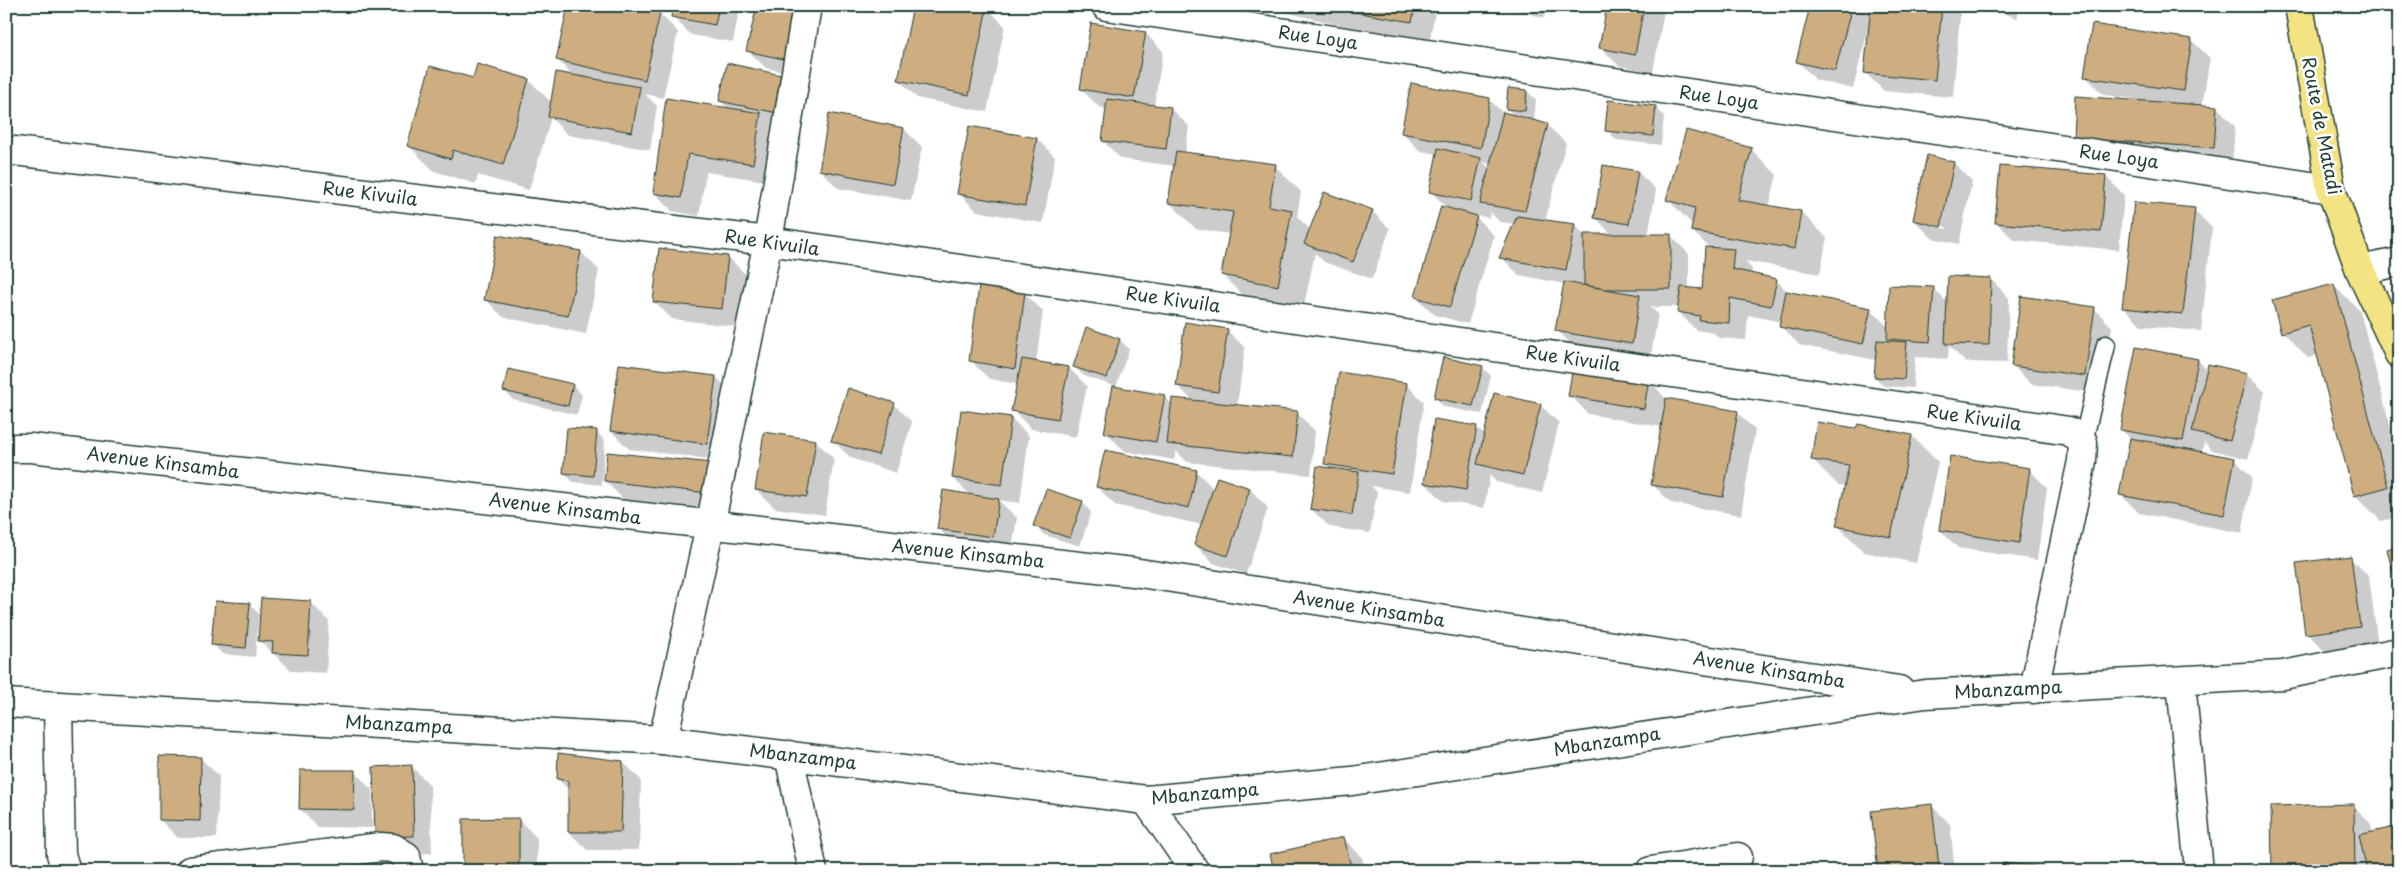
<svg xmlns="http://www.w3.org/2000/svg" width="2405" height="877" viewBox="0 0 2405 877" font-family="'Playpen Sans',sans-serif">
<style>
.shadow{fill:#0003;fill-rule:evenodd}
.building{fill:#cead81;stroke:#1f3d34}
.lines{fill:none;stroke-linecap:round;stroke-linejoin:round}
.lane-casing{stroke:#1f3d34;stroke-width:21}
.street-casing{stroke:#1f3d34;stroke-width:31}
.primary-casing{stroke:#1f3d34;stroke-width:31}
.lane{stroke:#fff;stroke-width:18}
.street{stroke:#fff;stroke-width:28}
.primary{stroke:#f4e382;stroke-width:28}
.labels{text-anchor:middle;stroke-width:5;stroke-linejoin:round;paint-order:stroke}
.street-label{font-size:18px;fill:#1f3d34;stroke:#fff}
</style>
<rect width="100%" height="100%" fill="#fff"/>
<filter id="ink" filterUnits="userSpaceOnUse"><feTurbulence type="fractalNoise" baseFrequency=".02" numOctaves="2"/><feDisplacementMap in="SourceGraphic" scale="10" xChannelSelector="R" yChannelSelector="G"/><feConvolveMatrix kernelMatrix="1 2 1 2 8 2 1 2 1" color-interpolation-filters="sRGB"/></filter>
<g filter="url(#ink)">
<g class="shadow">
<path d="M675,6H740L733,42L691,35L673,17Z"/>
<path d="M914,6L987,8L1005,26L987,112L917,98L899,80Z"/>
<path d="M1276,6H1436L1430,39L1340,25L1280,11Z"/>
<path d="M1501,6H1547L1544,18Z"/>
<path d="M1608,6H1665L1653,72L1619,66L1601,48Z"/>
<path d="M1812,6H1953L1960,14L1953,97L1884,91L1865,73L1868,30L1853,89L1816,80L1797,61Z"/>
<path d="M1982,6H2020L2017,18Z"/>
<path d="M799,10L817,28L806,77L766,68L747,50Z"/>
<path d="M660,14L678,32L663,98L645,94L657,106L650,150L568,135L551,118L529,190L478,175L476,184L434,171L408,145L474,80H529L552,103L574,77L557,59Z"/>
<path d="M1145,33L1163,51L1154,106L1170,108L1189,126L1185,153L1275,166L1301,192L1297,217L1311,230L1372,211L1390,229L1372,279L1324,262L1315,253L1303,311L1248,300L1222,275L1230,234L1196,229L1170,203L1175,166L1121,159L1103,141L1107,109L1099,107L1081,89Z"/>
<path d="M2191,40L2210,58L2202,106L2217,107L2235,126L2232,166L2074,137L2135,102V99L2104,95L2086,77Z"/>
<path d="M790,78L808,96L800,132L771,126L779,133L771,182L706,172L699,216L672,211L654,192L661,151L729,109L720,101Z"/>
<path d="M1412,84L1490,100L1504,114L1515,116L1507,109L1527,91L1536,100L1534,121L1547,125L1566,143L1545,221L1575,225L1585,236H1613L1596,218L1638,172L1656,190L1648,236H1671L1689,254V289L1703,291L1710,248L1692,231L1693,225L1668,200L1751,149L1777,175L1769,207L1801,212L1827,238L1820,274L1745,261L1752,269V275L1776,280L1789,293L1870,309L1889,328L1933,288L1948,303L1991,279L2009,298L2007,363L1965,362L1949,346L1948,359L1915,357L1913,388L1884,386L1875,377L1876,360L1799,345L1781,326V322L1748,315L1746,340L1719,338L1714,333L1696,330L1678,312L1679,307H1650L1658,314L1650,361L1575,348L1557,330L1565,284L1519,275L1501,257L1515,224L1500,222L1490,212L1489,218L1474,215L1494,236L1468,324L1435,315L1416,297L1448,209L1430,191L1438,154L1420,151L1402,132ZM1483,162L1491,164L1490,169ZM1886,337L1892,342H1885Z"/>
<path d="M1655,107L1664,116L1661,145L1616,140L1607,130Z"/>
<path d="M904,129L922,147L911,201L838,188L820,170Z"/>
<path d="M1037,139L1055,157L1043,223L977,211L958,193Z"/>
<path d="M1954,163L1972,181L1959,244L1932,238L1914,220ZM1934,224L1947,227V229L1934,226Z"/>
<path d="M2106,177L2124,195L2119,250L2014,240L1996,222Z"/>
<path d="M2194,210L2212,228L2201,331L2142,326L2124,308Z"/>
<path d="M581,252L599,270L586,334L503,317L485,299Z"/>
<path d="M728,257L746,275L740,327L672,319L654,301Z"/>
<path d="M2334,285L2360,311L2399,459V517L2381,521L2355,495L2318,355L2308,358L2283,332Z"/>
<path d="M1024,293L1043,311L1036,363L1069,368L1087,386L1076,437L1031,429L1013,410L1018,384L989,379L971,361Z"/>
<path d="M2094,308L2112,327L2103,394L2031,384L2013,366Z"/>
<path d="M1087,329L1120,340L1129,349L1116,387L1164,396L1172,404L1194,402L1177,385L1227,330L1245,348L1237,406L1297,413L1315,431L1311,475L1187,462L1176,451L1174,460L1124,451L1106,432L1114,386L1084,376L1074,366Z"/>
<path d="M2137,348L2198,360L2208,370L2246,374L2265,392L2248,459L2212,450L2204,442L2202,453L2234,459L2252,477L2242,533L2139,513L2121,495L2131,439L2121,429Z"/>
<path d="M1482,367L1491,376L1482,414L1444,407L1435,397Z"/>
<path d="M509,370L573,385L582,395L577,415L513,400L504,390Z"/>
<path d="M716,377L734,395L725,461L629,449L611,431Z"/>
<path d="M1649,380L1667,400L1737,412L1755,430L1741,515L1671,503L1653,485L1663,427L1588,414L1570,395Z"/>
<path d="M1406,384L1424,402L1410,492L1371,486L1377,492L1370,533L1330,527L1311,509L1331,469L1325,463Z"/>
<path d="M894,404L912,422L896,473L851,458L832,440Z"/>
<path d="M1540,405L1559,423L1542,493L1496,482L1490,475L1484,508L1443,501L1425,483L1476,427L1485,436Z"/>
<path d="M1011,418L1029,436L1020,503L998,500L1017,518L1011,555L957,547L939,529L971,496L953,478Z"/>
<path d="M596,431L605,441L602,485L573,482L564,473Z"/>
<path d="M1912,436L1938,462L1916,563L1864,552L1838,526L1846,486L1838,485L1812,459Z"/>
<path d="M816,441L834,459L825,515L775,508L756,490Z"/>
<path d="M711,464L726,510L623,499L605,481Z"/>
<path d="M2029,469L2047,488L2037,560L1958,548L1940,530Z"/>
<path d="M1196,471L1214,489L1217,478L1250,489L1268,508L1246,574L1213,563L1195,545L1202,525L1115,505L1097,487Z"/>
<path d="M1082,502L1091,512L1080,546L1044,535L1035,526Z"/>
<path d="M2350,558L2369,576L2378,645L2325,652L2307,633Z"/>
<path d="M311,603L329,621L326,673L292,671L259,640Z"/>
<path d="M250,605L259,614L255,657L222,654L213,644Z"/>
<path d="M200,758L219,776L217,838H178L160,820Z"/>
<path d="M623,762L641,780L639,850H587L569,832V790L558,779Z"/>
<path d="M411,766L430,785L432,853L395,855Z"/>
<path d="M354,771L372,790V828L318,827L300,809Z"/>
<path d="M6,804L10,807L8,832H6Z"/>
<path d="M1932,806L1950,824L1955,871H1879Z"/>
<path d="M2353,806L2371,824L2372,833L2399,871H2274Z"/>
<path d="M518,819L537,838V871H467L464,868Z"/>
<path d="M1344,839L1362,857L1365,871H1275Z"/>
</g>
<g class="building">
<path d="M568,6H633L660,13L645,80L556,60Z"/>
<path d="M673,6H719L715,25L671,17Z"/>
<path d="M757,6H790L800,9L788,60L746,51Z"/>
<path d="M913,6L987,7L969,95L898,80Z"/>
<path d="M1320,6H1415L1412,22Z"/>
<path d="M1607,6H1644L1635,55L1599,48Z"/>
<path d="M1810,6H1852L1835,71L1796,62Z"/>
<path d="M1871,6H1942L1935,80L1864,73Z"/>
<path d="M2391,6H2399V39Z"/>
<path d="M1091,23L1146,32L1134,98L1080,89Z"/>
<path d="M2092,24L2192,39L2184,91L2084,77Z"/>
<path d="M727,63L790,77L782,114L719,101Z"/>
<path d="M477,64L529,79L503,165L453,150L451,159L407,146L430,66L473,78Z"/>
<path d="M556,72L640,87L632,132L548,117Z"/>
<path d="M1411,83L1490,98L1481,148L1401,133Z"/>
<path d="M1508,88L1527,90L1525,111L1506,109Z"/>
<path d="M2075,96L2217,106L2214,148L2073,138Z"/>
<path d="M666,98L761,113L753,164L688,154L681,198L653,193Z"/>
<path d="M1107,99L1171,107L1166,149L1102,141Z"/>
<path d="M1608,100L1656,106L1653,136L1605,131Z"/>
<path d="M1503,112L1548,124L1525,211L1480,204Z"/>
<path d="M829,113L904,128L893,184L819,170Z"/>
<path d="M969,126L1037,138L1025,206L957,194Z"/>
<path d="M1686,130L1752,148L1738,200L1801,211L1795,249L1691,231L1695,208L1666,200Z"/>
<path d="M1438,148L1481,158L1471,201L1429,192Z"/>
<path d="M1176,151L1276,164L1269,206L1292,210L1278,286L1221,275L1233,212L1168,203Z"/>
<path d="M1927,155L1954,162L1941,227L1913,220Z"/>
<path d="M1603,165L1638,171L1629,224L1594,218Z"/>
<path d="M2000,166L2106,175L2101,232L1995,223Z"/>
<path d="M1324,192L1373,210L1353,262L1304,244Z"/>
<path d="M2134,202L2195,208L2183,314L2122,308Z"/>
<path d="M1441,206L1477,216L1450,307L1415,297Z"/>
<path d="M1517,216L1575,224L1566,270L1499,258Z"/>
<path d="M1584,234H1671V289H1606L1584,285Z"/>
<path d="M497,235L581,251L568,316L484,300Z"/>
<path d="M1705,247L1734,249L1732,269L1777,279L1771,306L1730,298L1729,323L1699,320L1700,316L1677,312L1681,287L1702,289Z"/>
<path d="M659,248L728,256L722,309L653,302Z"/>
<path d="M1948,276L1991,278L1989,345L1945,344Z"/>
<path d="M1564,282L1640,295L1632,344L1555,331Z"/>
<path d="M2334,284L2388,487L2354,496L2309,325L2281,333L2272,300Z"/>
<path d="M1889,285L1934,287L1930,342L1887,339Z"/>
<path d="M979,286L1025,292L1015,369L969,361Z"/>
<path d="M1786,291L1871,308L1863,344L1779,327Z"/>
<path d="M2021,296L2095,307L2085,376L2011,366Z"/>
<path d="M1185,322L1228,329L1218,392L1176,386Z"/>
<path d="M1086,327L1120,339L1107,378L1073,367Z"/>
<path d="M1877,340L1907,342L1904,379L1874,377Z"/>
<path d="M2136,347L2198,359L2183,441L2120,430Z"/>
<path d="M1443,357L1483,366L1473,406L1434,398Z"/>
<path d="M1022,359L1069,367L1058,419L1011,411Z"/>
<path d="M619,364L716,376L707,444L610,431Z"/>
<path d="M2208,364L2247,373L2230,441L2192,432Z"/>
<path d="M1573,366L1649,378L1644,409L1568,396Z"/>
<path d="M508,369L573,384L568,406L503,391Z"/>
<path d="M1339,372L1407,383L1392,474L1324,464Z"/>
<path d="M1113,386L1165,395L1156,442L1104,433Z"/>
<path d="M848,388L895,403L878,455L831,441Z"/>
<path d="M1494,393L1541,404L1523,475L1477,464Z"/>
<path d="M1172,398L1298,411L1293,457L1167,444Z"/>
<path d="M1666,398L1738,411L1723,497L1651,485Z"/>
<path d="M961,410L1011,417L1002,485L952,478Z"/>
<path d="M1434,419L1477,426L1466,490L1424,483Z"/>
<path d="M1817,422L1856,428L1858,424L1912,435L1891,537L1836,526L1849,465L1811,460Z"/>
<path d="M567,428L597,430L593,476L563,473Z"/>
<path d="M764,432L816,440L807,497L755,490Z"/>
<path d="M2130,438L2235,458L2224,515L2119,495Z"/>
<path d="M1105,450L1197,470L1189,508L1096,487Z"/>
<path d="M607,452L712,463L708,493L604,481Z"/>
<path d="M1950,456L2030,468L2019,543L1939,530Z"/>
<path d="M1317,466L1359,472L1352,515L1310,509Z"/>
<path d="M1217,477L1250,488L1228,556L1194,545Z"/>
<path d="M1046,489L1083,501L1070,538L1033,526Z"/>
<path d="M943,490L999,499L993,537L937,529Z"/>
<path d="M2399,546V598L2387,549Z"/>
<path d="M2351,556L2360,627L2305,634L2296,563Z"/>
<path d="M261,598L311,601L308,655L272,653L273,642L258,641Z"/>
<path d="M215,601L250,603L246,648L211,645Z"/>
<path d="M558,753L623,761L621,832H568V781L557,779Z"/>
<path d="M159,756L201,757L200,821L159,820Z"/>
<path d="M412,765L414,836L375,837L373,767Z"/>
<path d="M300,770H355L354,810L299,809Z"/>
<path d="M1932,804L1939,867L1878,871L1871,811Z"/>
<path d="M2354,804L2355,871H2272L2271,806Z"/>
<path d="M519,818V868H463V819Z"/>
<path d="M2399,826V871H2367L2359,835Z"/>
<path d="M1344,837L1352,871H1274L1270,854Z"/>
<path d="M2003,863L2044,867V871H2002Z"/>
</g>
<g class="lines">
<defs>
<path id="lane" d="M2083,442L2106,345"/>
<g id="street">
<path d="M1106,6L2331,189"/>
<path d="M6,150L768,241L2069,431L2083,442L2082,461L2034,689"/>
<path d="M2360,270L2399,262"/>
<path d="M6,448H31L1133,572L1899,690"/>
<path d="M2181,682L2199,871"/>
<path d="M6,703L663,740L1146,800L1352,781L1925,694L2283,675L2399,652"/>
<path d="M58,706L61,854L66,871"/>
<path d="M663,740L710,526L768,241L807,6"/>
<path d="M789,755L813,871"/>
<path d="M1146,800L1195,871"/>
<path d="M190,871L381,847L393,848L406,856L409,871"/>
<path d="M1651,871L1738,857"/>
</g>
<path id="primary" d="M2299,6L2331,189L2360,270L2399,354"/>
</defs>
<use href="#lane" class="lane-casing"/>
<use href="#street" class="street-casing"/>
<use href="#primary" class="primary-casing"/>
<use href="#lane" class="lane"/>
<use href="#street" class="street"/>
<use href="#primary" class="primary"/>
</g>
</g>
<g class="labels">
<g class="street-label">
<text transform="translate(1318 38) rotate(8)" y="6">Rue Loya</text>
<text transform="translate(1719 98) rotate(8)" y="6">Rue Loya</text>
<text transform="translate(2321 126) rotate(79)" y="6">Route de Matadi</text>
<text transform="translate(2119 157) rotate(8)" y="6">Rue Loya</text>
<text transform="translate(370 194) rotate(7)" y="6">Rue Kivuila</text>
<text transform="translate(772 243) rotate(8)" y="6">Rue Kivuila</text>
<text transform="translate(1173 300) rotate(8)" y="6">Rue Kivuila</text>
<text transform="translate(1573 359) rotate(8)" y="6">Rue Kivuila</text>
<text transform="translate(1974 418) rotate(8)" y="6">Rue Kivuila</text>
<text transform="translate(163 463) rotate(7)" y="6">Avenue Kinsamba</text>
<text transform="translate(565 509) rotate(7)" y="6">Avenue Kinsamba</text>
<text transform="translate(968 554) rotate(6)" y="6">Avenue Kinsamba</text>
<text transform="translate(1369 609) rotate(9)" y="6">Avenue Kinsamba</text>
<text transform="translate(1769 670) rotate(9)" y="6">Avenue Kinsamba</text>
<text transform="translate(2008 690) rotate(-3)" y="6">Mbanzampa</text>
<text transform="translate(399 725) rotate(3)" y="6">Mbanzampa</text>
<text transform="translate(1607 742) rotate(-9)" y="6">Mbanzampa</text>
<text transform="translate(803 757) rotate(7)" y="6">Mbanzampa</text>
<text transform="translate(1205 794) rotate(-5)" y="6">Mbanzampa</text>
</g>
</g>
<rect width="2405" height="877" fill="none" stroke="#fff" stroke-width="25"/>
<rect x="12" y="12" width="2380" height="852" fill="none" stroke="#1f3d34" stroke-width="2" filter="url(#ink)"/>
</svg>
